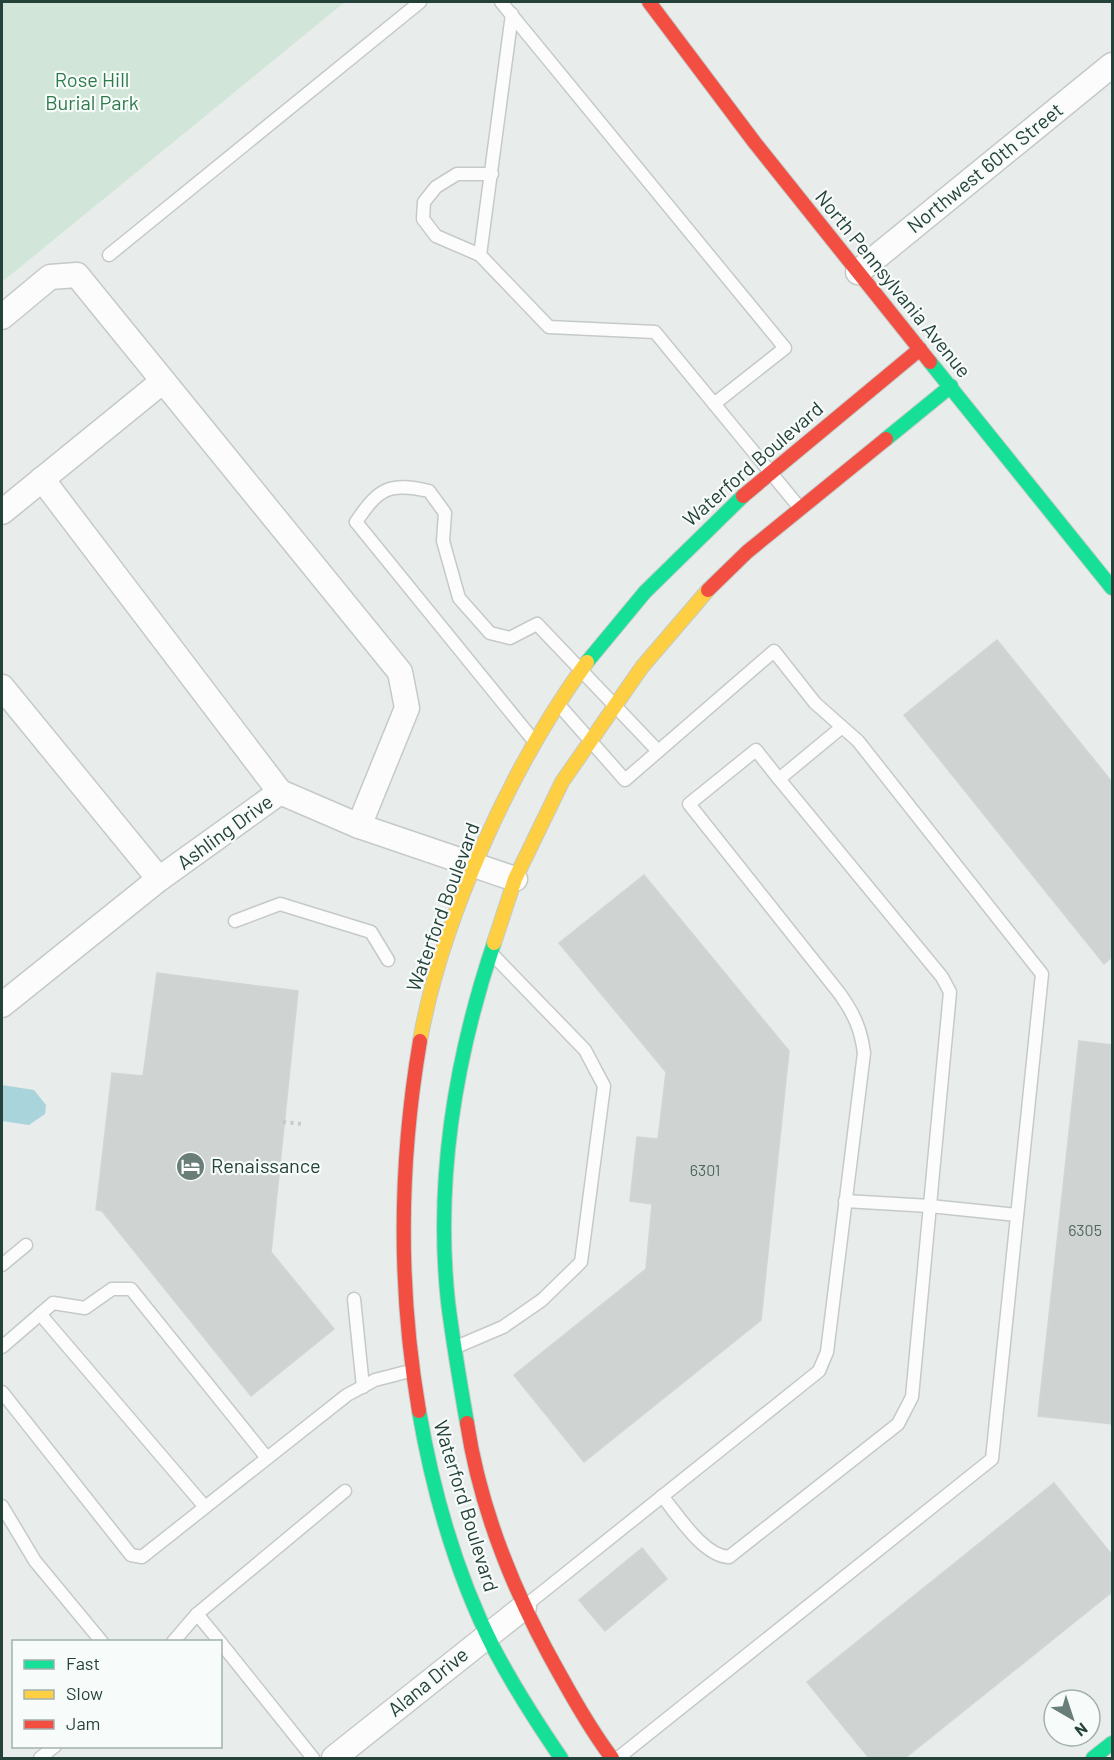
<svg xmlns="http://www.w3.org/2000/svg" width="1114" height="1760" viewBox="0 0 1114 1760" font-family="Barlow,sans-serif">
<style>
.green{fill:#d1e6d8}
.water{fill:#a9d4db}
.building{fill:#cfd4d2;stroke:#d1d6d4;stroke-width:1.5}
.lines{fill:none;stroke-linecap:round;stroke-linejoin:round}
.lane-casing{stroke:#c5cac8;stroke-width:15}
.street-casing{stroke:#c5cac8;stroke-width:27}
.fast-casing{stroke:#c3cbc8;stroke-width:16}
.slow-casing{stroke:#c3cbc8;stroke-width:16}
.jam-casing{stroke:#c3cbc8;stroke-width:16}
.path{stroke:#c3ccca;stroke-width:4;stroke-dasharray:3 4.5;stroke-linecap:butt}
.lane{stroke:#fcfcfc;stroke-width:12}
.street{stroke:#fcfcfc;stroke-width:24}
.fast{stroke:#16e098;stroke-width:14}
.slow{stroke:#ffcf43;stroke-width:14}
.jam{stroke:#f24e42;stroke-width:14}
.labels{text-anchor:middle;stroke-width:4.5;stroke-linejoin:round;paint-order:stroke}
.number-label{font-size:16px;fill:#506761}
.park-label{font-size:20px;fill:#2d7a4b;stroke:#f7fbf9}
.street-label{font-size:20px;fill:#24423a;stroke:#f7fbf9}
.poi-label{font-size:20px;fill:#24423a;stroke:#f7fbf9;text-anchor:start}
</style>
<rect width="100%" height="100%" fill="#e8edeb"/>
<path class="green" d="M2,2H345L2,282Z"/>
<path class="water" d="M2,1085L34,1090L46,1105L45,1114L29,1125L2,1121Z"/>
<g class="building">
<path d="M997,640L1112,782V957L1104,964L904,715Z"/>
<path d="M644,875L789,1051L761,1320L584,1462L514,1375L646,1269L652,1204L630,1201L637,1137L658,1139L666,1072L559,943Z"/>
<path d="M157,973L298,991L271,1252L334,1329L251,1396L102,1211L96,1210L112,1073L143,1076Z"/>
<path d="M1079,1041L1112,1045V1424L1038,1416Z"/>
<path d="M1054,1483L1112,1555V1592L905,1758H869L807,1682Z"/>
<path d="M642,1548L667,1579L605,1631L579,1600Z"/>
</g>
<g class="lines">
<defs>
<g id="lane">
<path d="M501,2L785,348L714,404"/>
<path d="M492,174H457L436,187L424,202L423,219L436,236L480,255L549,327L655,332L799,507"/>
<path d="M109,255L420,2"/>
<path d="M480,255L512,14"/>
<path d="M559,705L625,780L774,651L815,703L858,741L1042,974L992,1459L618,1758"/>
<path d="M534,741L356,522C379,488 389,482 429,491L445,513L443,541L459,598L490,633L510,638L537,624L658,751"/>
<path d="M235,921L280,904L371,932L388,960"/>
<path d="M845,1201L930,1206L1017,1215"/>
<path d="M2,1265L26,1245"/>
<path d="M354,1299L363,1387"/>
<path d="M40,1314L205,1507"/>
<path d="M2,1347L53,1303L85,1308L112,1289H131L267,1458"/>
<path d="M456,1347L503,1327L542,1300L581,1262L604,1086L585,1050L492,954"/>
<path d="M2,1392L131,1555L142,1557L347,1395L375,1380L410,1371"/>
<path d="M662,1496C678,1515 703,1556 729,1557L898,1424L912,1397L950,992L942,977L779,779"/>
<path d="M2,1506L35,1561L102,1642"/>
<path d="M525,1606L819,1371L827,1352L864,1053C861,1029 854,1014 840,994L689,804L756,750L779,779L842,727"/>
<path d="M197,1614L220,1642"/>
<path d="M173,1642L197,1614L345,1491"/>
<path d="M220,1642L313,1758"/>
<path d="M40,1758L55,1746"/>
</g>
<g id="street">
<path d="M858,272L1112,65"/>
<path d="M2,317L50,277L77,275L400,672L407,708L359,826"/>
<path d="M42,479L280,792"/>
<path d="M2,512L163,381"/>
<path d="M2,687L159,879"/>
<path d="M2,1005L159,879L280,792L359,826L515,879"/>
<path d="M334,1758L524,1607"/>
</g>
<g id="fast">
<path d="M930,362L1112,588"/>
<path d="M886,439L951,386"/>
<path d="M587,662L645,592L743,496"/>
<path d="M419,1411C433,1492 457,1576 494,1649C514,1687 537,1723 561,1758"/>
<path d="M467,1423C460,1383 453,1342 448,1302C435,1180 455,1059 494,943"/>
<path d="M1093,1758L1112,1743"/>
</g>
<g id="slow">
<path d="M494,943L515,879L562,782L642,667L708,590"/>
<path d="M420,1041C442,917 513,763 587,662"/>
</g>
<g id="jam">
<path d="M649,2L755,143L930,362"/>
<path d="M743,496L920,349"/>
<path d="M708,590L747,552L886,439"/>
<path d="M419,1411C398,1288 399,1164 420,1041"/>
<path d="M467,1423C481,1515 517,1600 563,1680C578,1707 593,1733 612,1758"/>
</g>
</defs>
<use href="#lane" class="lane-casing"/>
<use href="#street" class="street-casing"/>
<use href="#fast" class="fast-casing"/>
<use href="#slow" class="slow-casing"/>
<use href="#jam" class="jam-casing"/>
<path class="path" d="M283,1122L302,1124"/>
<use href="#lane" class="lane"/>
<use href="#street" class="street"/>
<use href="#fast" class="fast"/>
<use href="#slow" class="slow"/>
<use href="#jam" class="jam"/>
</g>
<defs>
<symbol id="hotel-disc" viewBox="-11 -11 22 22"><circle r="9.5" fill="#697e78" stroke="#f7fbf9"/><path d="M-6-4.5h1.5V1H6V5H4.5V3h-9V5H-6ZM-4 0a1.8 1.8 0 1 1 3.6 0ZM.5 0V-2.5h3Q6-2.5 6 0Z" fill="#fff"/></symbol>
</defs>
<g fill-rule="evenodd">
<use href="#hotel-disc" x="174" y="1150" width="33" height="33"/>
</g>
<g class="labels">
<g class="number-label">
<text x="705" y="1176">6301</text>
<text x="1085" y="1236">6305</text>
</g>
<g class="park-label">
<text x="92" y="87">Rose Hill<tspan x="92" dy="23">Burial Park</tspan></text>
</g>
<g class="street-label">
<text transform="translate(985 168) rotate(-39)" y="7">Northwest 60th Street</text>
<text transform="translate(893 284) rotate(51)" y="7">North Pennsylvania Avenue</text>
<text transform="translate(753 464) rotate(-41)" y="7">Waterford Boulevard</text>
<text transform="translate(225 832) rotate(-36)" y="7">Ashling Drive</text>
<text transform="translate(443 907) rotate(-70)" y="7">Waterford Boulevard</text>
<text transform="translate(466 1506) rotate(73)" y="7">Waterford Boulevard</text>
<text transform="translate(428 1682) rotate(-39)" y="7">Alana Drive</text>
</g>
<g class="poi-label">
<text x="211" y="1173">Renaissance</text>
</g>
</g>
<rect width="1114" height="1760" fill="none" stroke="#24423a" stroke-width="6"/>
<rect x="12" y="1640" width="210" height="108" fill="#f7fbf9" stroke="#a3b1ad" stroke-width="1.5"/>
<rect x="24" y="1660" width="30" height="9" fill="#16e098" stroke="#a3b1ad" stroke-width="1.5"/>
<text x="66" y="1670" font-size="18" fill="#24423a">Fast</text>
<rect x="24" y="1690" width="30" height="9" fill="#ffcf43" stroke="#a3b1ad" stroke-width="1.5"/>
<text x="66" y="1700" font-size="18" fill="#24423a">Slow</text>
<rect x="24" y="1720" width="30" height="9" fill="#f24e42" stroke="#a3b1ad" stroke-width="1.5"/>
<text x="66" y="1730" font-size="18" fill="#24423a">Jam</text>
<g transform="translate(1072 1718) rotate(141)"><circle r="28" fill="#f7fbf9" stroke="#a3b1ad" stroke-width="1.5"/>
<path d="M0-4.5L10 22L0 15L-10 22Z" fill="#697e78"/>
<text y="-9" font-size="16" font-weight="bold" text-anchor="middle" fill="#24423a">N</text>
</g>
</svg>
